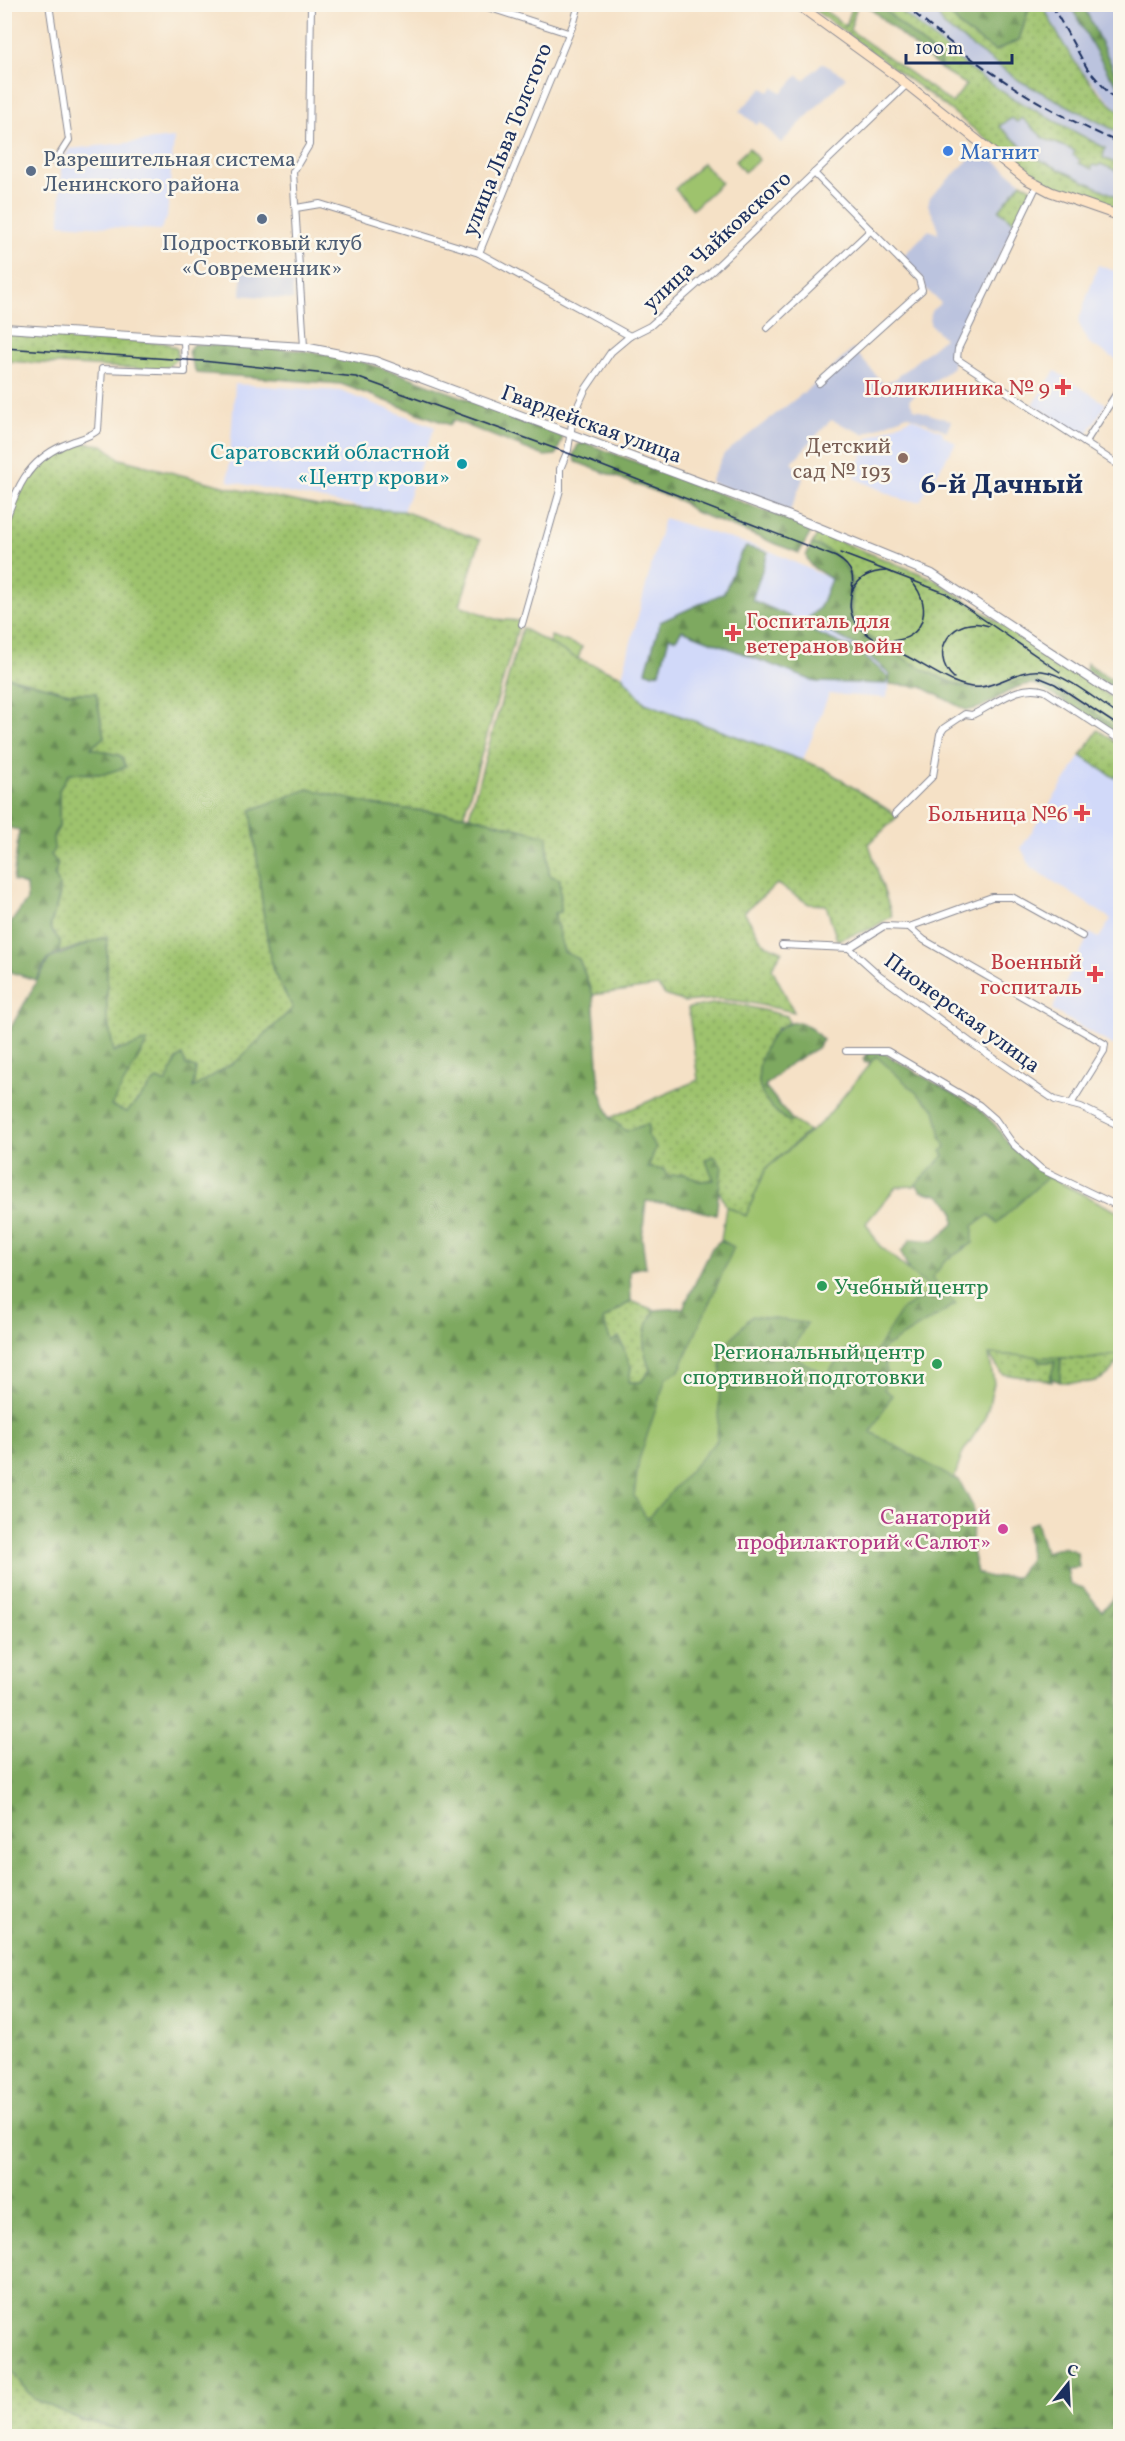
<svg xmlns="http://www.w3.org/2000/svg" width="1125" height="2441" viewBox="0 0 1125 2441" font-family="Vollkorn,serif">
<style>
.built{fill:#d1d9f9}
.industrial{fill:#bbc3de}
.grass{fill:url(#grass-dots);stroke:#5c7966;stroke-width:1.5}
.forest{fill:url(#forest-firs);stroke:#4c6c5f;stroke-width:1.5}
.park{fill:#9ec36d;stroke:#5c7966;stroke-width:1.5}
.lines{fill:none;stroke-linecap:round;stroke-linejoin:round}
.minor-casing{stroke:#888892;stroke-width:8}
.tertiary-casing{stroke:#888892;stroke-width:10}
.secondary-casing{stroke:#888892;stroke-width:11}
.minor{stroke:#fff;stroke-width:6}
.tertiary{stroke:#fff;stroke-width:8}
.secondary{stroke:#fee4c6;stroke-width:9}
.tram{stroke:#1b2f5e;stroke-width:1.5}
.rail{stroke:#1b2f5e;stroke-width:2;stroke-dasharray:9 4.5;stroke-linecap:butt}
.shop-dot{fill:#3f7fe0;stroke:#fbf7ec;stroke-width:2}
.service-dot{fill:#5c6f8a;stroke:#fbf7ec;stroke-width:2}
.health-dot{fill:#e0444e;stroke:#fbf7ec;stroke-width:2}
.education-dot{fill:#8d6e63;stroke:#fbf7ec;stroke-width:2}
.culture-dot{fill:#0f9aa8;stroke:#fbf7ec;stroke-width:2}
.leisure-dot{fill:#2e9e5b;stroke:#fbf7ec;stroke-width:2}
.hotel-dot{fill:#d1479c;stroke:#fbf7ec;stroke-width:2}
.labels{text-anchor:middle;stroke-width:5;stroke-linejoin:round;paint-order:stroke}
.street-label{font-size:22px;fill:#1b2f5e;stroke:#fbf7ec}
.shop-label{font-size:22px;fill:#366cbe;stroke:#fbf7ec;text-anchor:start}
.service-label{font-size:22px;fill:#4e5e75;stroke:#fbf7ec;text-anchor:start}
.health-label{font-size:22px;fill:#be3a42;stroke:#fbf7ec;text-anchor:end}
.education-label{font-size:22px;fill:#785e54;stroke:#fbf7ec;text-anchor:end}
.culture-label{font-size:22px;fill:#0d838f;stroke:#fbf7ec;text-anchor:end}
.leisure-label{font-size:22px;fill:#27864d;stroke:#fbf7ec;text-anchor:start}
.hotel-label{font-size:22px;fill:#b23c85;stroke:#fbf7ec;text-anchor:end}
.district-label{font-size:28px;font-weight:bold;fill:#1b2f5e;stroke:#fbf7ec}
</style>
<defs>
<pattern id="grass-dots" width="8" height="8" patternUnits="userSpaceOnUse" patternTransform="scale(1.5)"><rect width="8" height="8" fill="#9ec36d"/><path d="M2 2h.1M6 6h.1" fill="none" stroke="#809f5d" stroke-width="1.8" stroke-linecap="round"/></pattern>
<pattern id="forest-firs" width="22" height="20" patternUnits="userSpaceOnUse" patternTransform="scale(1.5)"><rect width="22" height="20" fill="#7ea960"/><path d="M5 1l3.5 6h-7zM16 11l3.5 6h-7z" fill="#668a52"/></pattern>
</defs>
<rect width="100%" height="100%" fill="#fbf7ec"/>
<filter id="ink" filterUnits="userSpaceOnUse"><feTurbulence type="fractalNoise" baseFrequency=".0167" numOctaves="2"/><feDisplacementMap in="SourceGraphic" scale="12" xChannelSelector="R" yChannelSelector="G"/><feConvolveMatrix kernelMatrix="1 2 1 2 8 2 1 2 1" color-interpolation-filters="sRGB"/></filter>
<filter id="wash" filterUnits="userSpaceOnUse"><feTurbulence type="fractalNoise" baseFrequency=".008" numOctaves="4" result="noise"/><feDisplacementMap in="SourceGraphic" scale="24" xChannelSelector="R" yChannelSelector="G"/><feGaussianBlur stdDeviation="1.35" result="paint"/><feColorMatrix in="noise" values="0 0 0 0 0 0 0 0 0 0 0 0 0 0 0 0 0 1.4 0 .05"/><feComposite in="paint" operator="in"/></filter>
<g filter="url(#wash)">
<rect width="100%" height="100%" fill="#f5e1c6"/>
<g class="built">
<path d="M174,138L167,218L160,230L60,224L61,166L69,149Z"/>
<path d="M1098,265L1120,273V362L1089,343L1078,322Z"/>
<path d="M1055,371L1106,404L1087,434L1082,436L1033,404Z"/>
<path d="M235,384L340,391L435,427L403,511L375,510L228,481Z"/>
<path d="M912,418L943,432V436L956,443L920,501L903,500L854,478L868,438Z"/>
<path d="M664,518L770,551L831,579L820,607L807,620L857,646L890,674L887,698L829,694L803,760L645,703L622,676Z"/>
<path d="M1081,756L1114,778L1120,770V1044L1112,1045L1052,1010L1090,933L1099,938L1111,919L1031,867L1021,848Z"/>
</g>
<g class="industrial">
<path d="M894,5H933L944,26L1020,81L1120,133V165L1103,158L972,71Z"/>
<path d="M1043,5H1070L1108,73L1120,87V112L1084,73L1063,43Z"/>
<path d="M1083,5H1120V78L1115,72Z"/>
<path d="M822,63L846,77L781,143L760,121L757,125L739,111L763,88L769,92L774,87L782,93L798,75L804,80Z"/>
<path d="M1012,118H1022L1045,139L1075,151L1079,163L1099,164L1120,172V198L1034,157L999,125Z"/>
<path d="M980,149L1021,182L999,210L1016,223L954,345L953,367L909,400L914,409L951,421L947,431L907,415L864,434L831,420L792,462L803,479L790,511L710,482L724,454L811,387L853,349L883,383L895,379L944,338L930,324L931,311L941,303L925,288L923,279L902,257L929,230L938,234L937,224L928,205L930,197Z"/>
<path d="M242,271L293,275V300L241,295Z"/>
</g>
<g class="grass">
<path d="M808,5H817L846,26L853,5H857L850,30L952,103L966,85L941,69L940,59L879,5H894L972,71L1012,98L1105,148L1103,158L1120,165V172L1100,164L1098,166L1093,165L1092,169L1079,163L1080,160L1073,155L1075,151L1045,139L1022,118L1017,122L1012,118L999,126L1034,157L1120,198V209L1052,185L1029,173L949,109Z"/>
<path d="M933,5H952L947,11L962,28L995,51L1019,40L1030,5H1043C1061,44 1087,85 1120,112V133L1020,81L944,26Z"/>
<path d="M1021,182L1031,188L1032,193L1016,223L999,210Z"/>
<path d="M4,332L166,343L177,349V358L168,367L162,370L5,361Z"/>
<path d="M84,443L103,445L120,459L235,489L318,506L403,511L480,540L460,605L495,619L520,621L464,815L379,806L252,810L265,926L273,971L293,1008L268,1032L267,1039L4,1254L119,1049L114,1052L107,1018V936L59,953L60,941L50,928L60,894L50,855L53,837L59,827V790L68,773L104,774L121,756L91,748L104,737L96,693H69L5,676V532C16,491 40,452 84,443Z"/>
<path d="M818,533L934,579L1120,703V731L1049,685C1019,674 1011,685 983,689C958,692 879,648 860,631C844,615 856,597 851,579C847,564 825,548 812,544Z"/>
<path d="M522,628L578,659L622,676L645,703L823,768L898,816L869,844L892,916L871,929L837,940L826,905L809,904L777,884L744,912L763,943L782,951L772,968L794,1012L746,1002L718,999L684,1002L665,995L658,986L593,995L579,959L564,952L554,913L561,912L549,875L546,836L469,816Z"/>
<path d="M1098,730L1120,745V770L1115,778L1081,756Z"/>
<path d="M719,1003L746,1006L787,1016L789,1023L776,1029L760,1088L793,1121L809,1131L766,1169L746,1216L726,1206L714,1180L699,1181L685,1174L668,1176L648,1168V1124L626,1131L610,1118L698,1080L688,1008Z"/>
<path d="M631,1301L654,1310C642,1334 641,1345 650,1370L641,1382H628L631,1367L619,1337L611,1342L602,1320Z"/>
<path d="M989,1354L1037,1356L1039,1362H1056L1050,1378L1052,1381L1002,1374Z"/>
<path d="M1120,1354C1110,1387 1087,1383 1060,1382L1061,1358L1089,1359Z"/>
<path d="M4,2360L33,2399L82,2420L126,2431L128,2436H5Z"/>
</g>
<g class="forest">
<path d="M866,5H879L940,59L941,69Z"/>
<path d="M952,5V4L1030,5L1019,40L995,51L962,28L947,11Z"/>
<path d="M1070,5H1083L1115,72L1120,78V87L1108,73Z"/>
<path d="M193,344L297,350L342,356L401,374L560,434L563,437L556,455L544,456L453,420L450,425L341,384L196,373L188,352Z"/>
<path d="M583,442L810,528V534L799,553L695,512L680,501L576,462L573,455L578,445Z"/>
<path d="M812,544C835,551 852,565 851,591C850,599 849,611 852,619C856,630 869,637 878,643C901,657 955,691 981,689C999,687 1017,676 1035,680C1062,686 1096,715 1120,731V737L1037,685C1011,679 992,711 966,710L922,687L889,684L890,674L857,646L806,620L820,607L831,579L811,566L806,556Z"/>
<path d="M746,547L768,552L752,600L805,623L809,630L856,650L888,676L886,684L816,682L682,630L676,639L669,637L660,672L652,674L646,671L660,622L724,593L740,555Z"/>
<path d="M1087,663L1120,685V693L1086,671Z"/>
<path d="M4,676L69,693H96L104,737L91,748L121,756L126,767L104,774L69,773L59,790V827L53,837L54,849L51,855L58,864L54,875C67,892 53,909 50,928L60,941L59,953L48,958L36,980L10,972V924L27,900L26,885L13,881L19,830L5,827Z"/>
<path d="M308,789L379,806L469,816L547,836L549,875L560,879L561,912L554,913L564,952L579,959L593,995L600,1090L610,1118L626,1131L648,1124V1136L656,1147L648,1168L663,1169L668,1176L685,1174L699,1181L714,1180L705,1159L715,1156L722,1166L716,1215L677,1205L646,1201L642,1238L646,1267L630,1270L631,1301L603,1320L611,1342L619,1337L631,1367L629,1382H641L650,1370C641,1345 642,1334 654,1310L683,1308L712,1248L721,1240L734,1247L811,1317L789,1357L843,1342L908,1284V1268L901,1252L911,1239L934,1241L954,1224V1212L948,1202L938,1195L921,1191L908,1173L873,1061L865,1063L863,1059L867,1053L877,1051L885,1054L978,1108L996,1126L1010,1146L1041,1172L1102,1204L1063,1264L1060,1382L1050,1378L1055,1362H1039L1035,1350L979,1247H963L958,1264L959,1303L905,1336L890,1439L959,1480L973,1507L972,1551L977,1573L990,1577H1017L1030,1559L1027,1525L1036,1522L1045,1552L1063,1547L1077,1552L1079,1567L1067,1568L1070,1584L1083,1588L1102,1611L1120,1590V2436H128L126,2431L82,2420L33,2399L6,2364L4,1040L49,959L107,936V1018L114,1052L148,1041L111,1106L127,1112L157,1079L166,1083L176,1060L182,1055L186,1065L196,1068L193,1088L238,1060L293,1008L273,971L265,926L251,810Z"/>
<path d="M799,1022L810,1027L823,1040L817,1048L788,1065L765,1086L793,1121L790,1122C779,1117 765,1102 761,1091C752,1066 769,1021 799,1022Z"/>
</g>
<g class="park">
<path d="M749,148L759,160L744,172L735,161Z"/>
<path d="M703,163L721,183L693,209L675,189Z"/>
<path d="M551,636L582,647L578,659L549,643Z"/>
<path d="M876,1056L935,1110L941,1137L946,1147L941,1151L944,1156L914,1186L896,1187L866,1223L879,1245L933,1291L901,1310L875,1353L846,1350L827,1374L789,1356L807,1323L752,1316L722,1348L717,1440L647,1519L634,1496L639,1460L666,1378L679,1371L734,1247L721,1240L726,1206L746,1216L766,1169L824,1120Z"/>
<path d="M1048,1177L1120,1213V1354L1089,1359L989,1354L994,1383L988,1409L983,1422L963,1452L954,1479L871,1432L892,1395L884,1389L889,1379L881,1350L956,1304L932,1278L945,1261L973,1243V1226L989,1215L997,1223Z"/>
</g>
</g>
<g filter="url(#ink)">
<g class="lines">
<defs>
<g id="minor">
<path d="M49,4L69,140L55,162"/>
<path d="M478,4L568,33"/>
<path d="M814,173L919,279L922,290L819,383"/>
<path d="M1037,185L958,349L957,359L1120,466"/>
<path d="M296,208L320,204L479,253L630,336"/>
<path d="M479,253L574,22L579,4"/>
<path d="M767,328L871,230"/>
<path d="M304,347L293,172L309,145L311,4"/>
<path d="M1085,443L1120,388"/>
<path d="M4,525C16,489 27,461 64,445C77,439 87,439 98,430L102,369L185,372L184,340"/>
<path d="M522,624L560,490V469L568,450L573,417L585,390L611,352L630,336L650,326L712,271L907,84"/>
<path d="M895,814L933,776L940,734L944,728L965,714L972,715C996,704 1019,682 1045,691L1120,740"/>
<path d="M909,927L924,940L1105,1044L1104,1051L1071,1104"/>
<path d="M782,945L849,948L879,975L970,1042L1055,1100L1081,1107L1120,1126"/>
<path d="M849,948L884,926L909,927L992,897H1012L1082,936"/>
<path d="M846,1051H887L979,1105L995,1119L1013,1144L1041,1169L1120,1207"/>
</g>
<path id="tertiary" d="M4,328L304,347L375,361L790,516L932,574L1120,698"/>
<path id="secondary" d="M797,4L899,78L1026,179L1051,192L1120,216"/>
</defs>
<use href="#minor" class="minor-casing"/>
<use href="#tertiary" class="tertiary-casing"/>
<use href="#secondary" class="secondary-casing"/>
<use href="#minor" class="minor"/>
<use href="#tertiary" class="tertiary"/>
<use href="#secondary" class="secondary"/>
<g class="tram">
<path d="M4,348L202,361L356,377L587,460L836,557C871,577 837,599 857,624C868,639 894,649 910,658C929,668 959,690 981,687C1002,684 1021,668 1042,671C1066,674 1100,703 1120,716"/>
<path d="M840,553L945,593L1060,672"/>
<path d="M852,591C860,576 870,572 886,571"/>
<path d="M883,640C922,646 936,608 911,581"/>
<path d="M1038,677L1055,684L1120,727"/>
<path d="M954,678C926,652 954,613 989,626"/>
</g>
<g class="rail">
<path d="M904,4C969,62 1041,109 1120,143"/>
<path d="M1051,4L1087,68L1120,106"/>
</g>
</g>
</g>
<circle class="shop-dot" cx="948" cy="151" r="6"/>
<g class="service-dot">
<circle cx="31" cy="171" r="6"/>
<circle cx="262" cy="219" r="6"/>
</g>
<g class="health-dot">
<path d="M1060 378h6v6h6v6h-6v6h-6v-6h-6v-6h6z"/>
<path d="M730 624h6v6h6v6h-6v6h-6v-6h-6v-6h6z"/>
<path d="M1079 804h6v6h6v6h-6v6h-6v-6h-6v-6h6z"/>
<path d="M1092 965h6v6h6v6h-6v6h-6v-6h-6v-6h6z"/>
</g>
<circle class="education-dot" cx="903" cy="458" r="6"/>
<circle class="culture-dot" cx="462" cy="464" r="6"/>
<g class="leisure-dot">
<circle cx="822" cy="1286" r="6"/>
<circle cx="937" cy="1364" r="6"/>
</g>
<circle class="hotel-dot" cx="1003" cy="1529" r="6"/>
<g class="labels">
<g class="street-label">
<text transform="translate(506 139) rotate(-68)" y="8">улица Льва Толстого</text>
<text transform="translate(716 240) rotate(-43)" y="8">улица Чайковского</text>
<text transform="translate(592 423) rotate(20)" y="8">Гвардейская улица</text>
<text transform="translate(963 1012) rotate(36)" y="8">Пионерская улица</text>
</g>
<g class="shop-label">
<text x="960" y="159">Магнит</text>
</g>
<g class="service-label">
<text x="43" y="166">Разрешительная система<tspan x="43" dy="25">Ленинского района</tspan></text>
<text x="262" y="250" text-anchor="middle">Подростковый клуб<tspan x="262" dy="25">«Современник»</tspan></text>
</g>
<g class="health-label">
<text x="1050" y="395">Поликлиника № 9</text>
<text x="746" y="628" text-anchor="start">Госпиталь для<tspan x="746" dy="25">ветеранов войн</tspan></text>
<text x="1068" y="821">Больница №6</text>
<text x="1082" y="969">Военный<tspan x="1082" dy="25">госпиталь</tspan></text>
</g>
<g class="education-label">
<text x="891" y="453">Детский<tspan x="891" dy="25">сад № 193</tspan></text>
</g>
<g class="culture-label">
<text x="450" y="459">Саратовский областной<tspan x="450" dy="25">«Центр крови»</tspan></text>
</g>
<g class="leisure-label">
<text x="834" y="1294">Учебный центр</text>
<text x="925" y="1359" text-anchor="end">Региональный центр<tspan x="925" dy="25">спортивной подготовки</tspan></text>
</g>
<g class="hotel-label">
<text x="991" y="1524">Санаторий<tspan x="991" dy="25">профилакторий «Салют»</tspan></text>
</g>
<g class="district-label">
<text x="1002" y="493">6-й Дачный</text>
</g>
</g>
<rect width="1125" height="2441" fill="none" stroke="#fbf7ec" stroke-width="24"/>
<g transform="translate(1068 2384) rotate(18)" stroke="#fbf7ec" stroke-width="4.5" paint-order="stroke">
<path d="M0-4.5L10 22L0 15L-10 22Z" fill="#1b2f5e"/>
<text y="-9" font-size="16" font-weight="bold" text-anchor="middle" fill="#1b2f5e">С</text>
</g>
<path d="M906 54v9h106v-9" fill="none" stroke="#1b2f5e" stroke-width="3"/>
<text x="915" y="54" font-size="18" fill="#1b2f5e" stroke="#fbf7ec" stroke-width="4.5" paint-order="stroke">100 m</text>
</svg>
